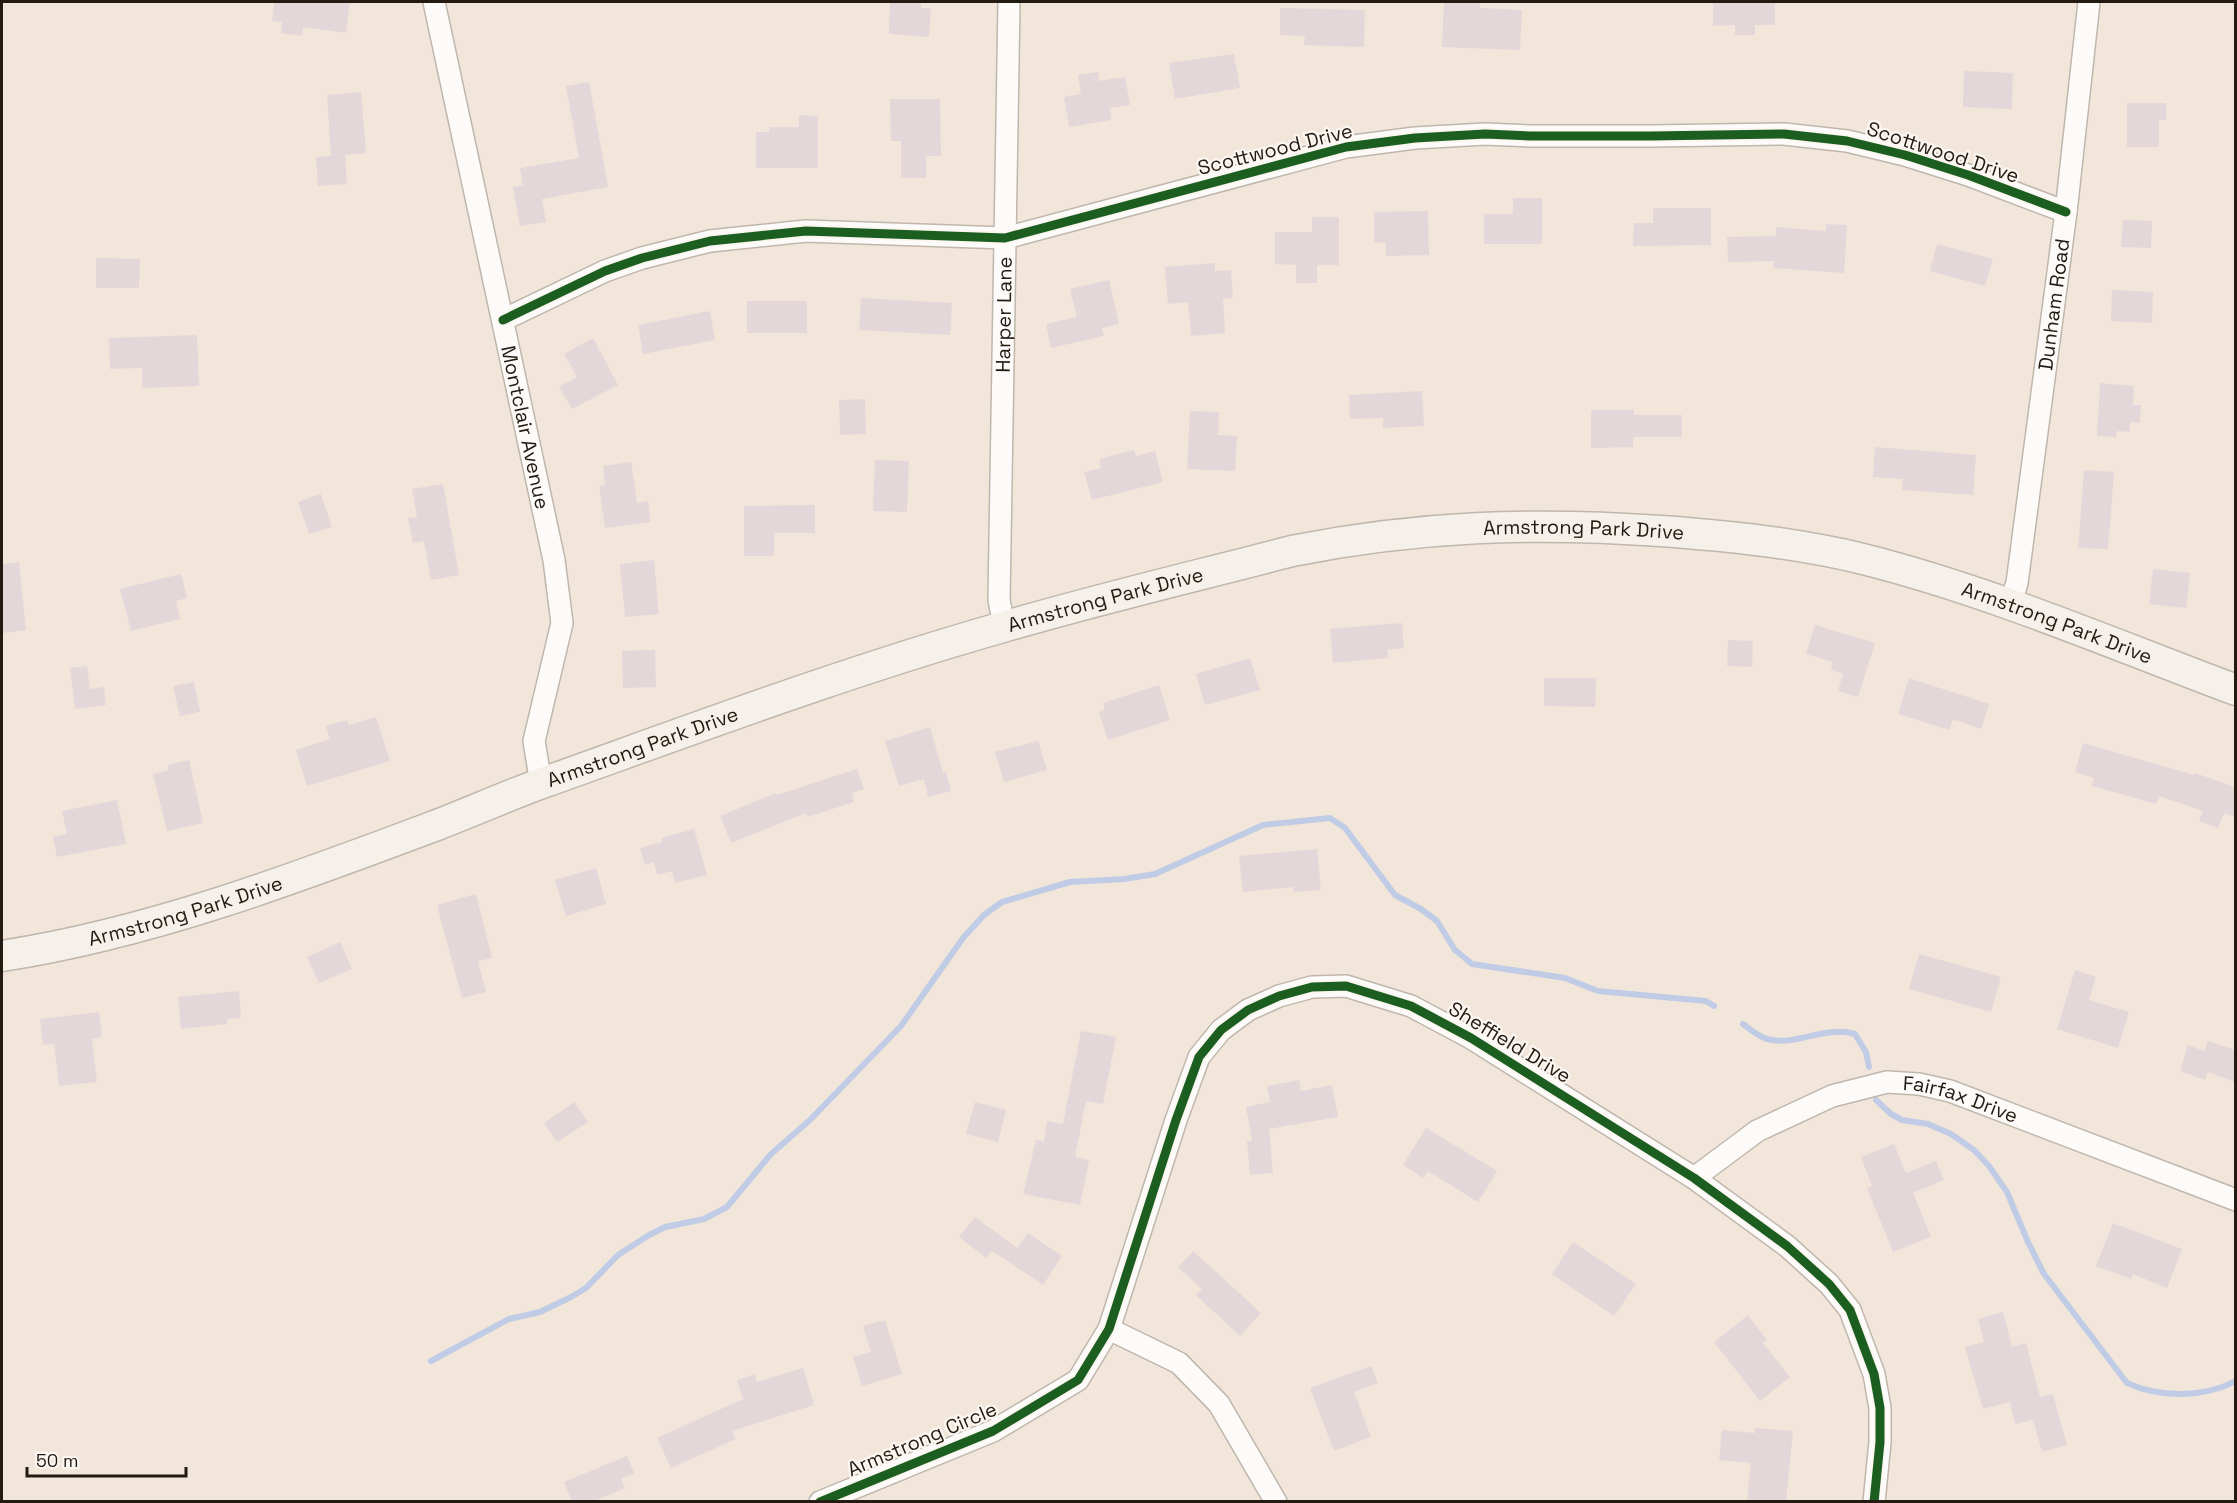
<svg xmlns="http://www.w3.org/2000/svg" width="2237" height="1503" viewBox="0 0 2237 1503" font-family="'Space Grotesk',sans-serif">
<style>
.lines{fill:none;stroke-linecap:round;stroke-linejoin:round}
.stream{stroke:#c0cbe5;stroke-width:6}
.building{fill:#e3d7d9}
.street-casing{stroke:#bfb6ac;stroke-width:24}
.secondary-casing{stroke:#bfb6ac;stroke-width:33}
.street{stroke:#fdfbfa;stroke-width:21}
.secondary{stroke:#f5f1ea;stroke-width:30}
.cycleway-casing{stroke:#fbf6f1;stroke-width:13}
.cycleway{stroke:#1b5e20;stroke-width:9}
.labels{text-anchor:middle;stroke-width:4.5;stroke-linejoin:round;paint-order:stroke}
.street-label{font-size:20px;fill:#231a11;stroke:#fbf6f1}
</style>
<rect width="100%" height="100%" fill="#f2e6db"/>
<g class="lines">
<g class="stream">
<path d="M1743,1024C1750,1029 1759,1037 1767,1039C1796,1047 1823,1025 1855,1034L1866,1052L1869,1067"/>
<path d="M1876,1100L1891,1114L1902,1120L1928,1124L1951,1134L1974,1150L1989,1166L2007,1192L2028,1242L2044,1274L2127,1383C2160,1398 2204,1398 2236,1381"/>
<path d="M431,1361L509,1319L540,1312L571,1297L586,1288L618,1255L649,1235L665,1227L704,1219L727,1207L771,1154L810,1120L901,1026L963,938L984,915L1002,902L1070,882L1124,879L1155,874L1263,825L1330,818L1345,828L1395,895L1421,909L1437,921L1455,950L1472,964L1565,978L1598,991L1706,1001L1714,1006"/>
</g>
</g>
<g class="building">
<path d="M274,2H350L346,33L303,27L302,36L281,33L282,22L272,21Z"/>
<path d="M890,2H921V8H931L929,37L889,34Z"/>
<path d="M1444,2H1480V8L1522,10L1520,50L1442,47Z"/>
<path d="M1713,2H1775V25H1755V35H1735V25L1713,26Z"/>
<path d="M1280,8L1365,10L1364,47L1304,45L1305,36L1280,35Z"/>
<path d="M1234,54L1240,88L1175,99L1169,63Z"/>
<path d="M1964,71L2013,73L2012,109L1963,107Z"/>
<path d="M1098,72L1099,81L1125,77L1130,105L1110,108L1111,120L1069,127L1064,97L1081,94L1078,75Z"/>
<path d="M589,82L608,187L542,199L546,222L520,226L513,187L523,185L520,168L579,158L566,86Z"/>
<path d="M361,92L366,153L331,156L327,95Z"/>
<path d="M890,99H940L941,156H926V178H901V141H891Z"/>
<path d="M2127,103H2166V120H2159V147H2127Z"/>
<path d="M799,115L818,116V168H756V132H769V127H799Z"/>
<path d="M345,155L347,184L318,186L316,157Z"/>
<path d="M1513,198H1542V244H1484V214H1513Z"/>
<path d="M1653,208H1711V245L1633,246L1634,223H1653Z"/>
<path d="M1428,211L1429,255L1386,256V242L1374,243V212Z"/>
<path d="M1312,217H1339V265H1317V283H1296V265L1275,264V232H1312Z"/>
<path d="M2123,220L2152,221L2151,248L2121,247Z"/>
<path d="M1826,224L1847,225L1844,273L1773,268L1774,261L1728,262L1727,237L1776,236V227L1826,231Z"/>
<path d="M1937,244L1993,259L1985,286L1930,271Z"/>
<path d="M96,258L140,259L139,288H96Z"/>
<path d="M1215,263V271L1231,270L1233,298L1223,299L1225,333L1191,336L1188,302L1168,304L1165,267Z"/>
<path d="M1109,280L1119,324L1102,328L1104,336L1051,348L1046,324L1077,317L1070,289Z"/>
<path d="M2112,290L2153,292L2152,323L2111,321Z"/>
<path d="M861,298L952,303L950,335L859,330Z"/>
<rect x="747" y="301" width="60" height="32"/>
<path d="M710,311L715,340L643,354L638,325Z"/>
<path d="M197,335L199,386L142,388V368L110,369L109,338Z"/>
<path d="M593,338L618,385L572,409L559,387L577,377L564,354Z"/>
<path d="M2100,383L2134,386L2133,405H2141L2140,423L2130,422V432L2117,431L2116,437L2097,436Z"/>
<path d="M1422,391L1424,426L1383,428V418L1350,419L1349,395Z"/>
<path d="M865,399L866,434L840,435L839,400Z"/>
<path d="M1591,410H1634V415H1682V437H1633V447L1591,448Z"/>
<path d="M1190,411L1219,412L1218,435L1237,436L1235,471L1187,469Z"/>
<path d="M1875,447L1976,455L1973,495L1902,490L1903,479L1873,477Z"/>
<path d="M1134,450L1136,456L1155,451L1163,482L1092,500L1084,472L1101,468L1099,459Z"/>
<path d="M875,460L909,461L907,512L873,511Z"/>
<path d="M631,462L637,503L648,501L651,522L605,528L599,486L605,485L603,466Z"/>
<path d="M2084,470L2114,472L2108,549L2078,548Z"/>
<path d="M443,484L459,575L431,580L424,541L413,543L408,518L417,517L412,489Z"/>
<path d="M321,494L332,527L309,534L298,502Z"/>
<path d="M815,505V533H774V556H744V506Z"/>
<path d="M654,560L659,614L625,617L620,564Z"/>
<path d="M19,562L26,630L2,633V564Z"/>
<path d="M2153,569L2190,573L2186,608L2149,604Z"/>
<path d="M181,574L187,598L176,601L180,619L131,631L120,589Z"/>
<path d="M1402,623L1404,648L1387,650L1388,658L1333,663L1330,629Z"/>
<path d="M1815,625L1875,643L1858,697L1838,691L1843,674L1831,670L1833,662L1806,654Z"/>
<path d="M1728,640L1753,641L1752,667L1727,666Z"/>
<path d="M655,650L656,687L623,688L622,651Z"/>
<path d="M1250,658L1260,690L1205,705L1196,674Z"/>
<path d="M87,666L90,689L104,687L106,705L75,709L70,668Z"/>
<path d="M1544,678H1596L1595,707L1544,706Z"/>
<path d="M1909,678L1989,704L1981,729L1953,719L1949,730L1898,714Z"/>
<path d="M194,682L200,712L180,716L173,686Z"/>
<path d="M1159,685L1170,720L1108,740L1099,712L1105,710L1103,703Z"/>
<path d="M376,717L390,761L307,786L296,750L330,739L326,726L347,720L349,725Z"/>
<path d="M930,727L943,773L946,772L951,791L928,797L924,779L899,786L885,741Z"/>
<path d="M1038,741L1047,770L1004,782L995,752Z"/>
<path d="M2083,743L2194,775L2195,773L2235,787V817L2224,813L2218,828L2199,821L2203,811L2159,796L2156,804L2092,786L2094,778L2075,772Z"/>
<path d="M189,760L203,823L167,831L153,774L169,770L168,765Z"/>
<path d="M857,769L864,789L852,793L854,802L808,817L806,813L731,843L720,816L776,793L777,795Z"/>
<path d="M117,800L126,844L57,857L53,837L67,834L62,811Z"/>
<path d="M694,829L707,875L675,883L672,871L657,875L654,862L645,865L640,848L662,842L661,838Z"/>
<path d="M1317,849L1321,890L1294,892L1293,887L1243,892L1239,856Z"/>
<path d="M596,868L606,904L566,916L555,880Z"/>
<path d="M476,894L492,958L478,961L486,992L462,998L437,905Z"/>
<path d="M340,942L352,969L319,983L307,957Z"/>
<path d="M1919,954L2001,977L1991,1012L1909,989Z"/>
<path d="M2075,970L2096,977L2089,1000L2129,1012L2118,1048L2057,1029Z"/>
<path d="M239,991L241,1018L227,1019V1024L181,1029L178,997Z"/>
<path d="M99,1012L102,1037L92,1039L97,1082L59,1086L54,1044L43,1045L40,1019Z"/>
<path d="M1081,1031L1116,1037L1103,1104L1086,1101L1075,1157L1089,1160L1080,1205L1023,1194L1036,1140L1044,1141L1047,1121L1063,1124Z"/>
<path d="M2208,1041L2235,1050V1082L2208,1072L2205,1080L2180,1071L2188,1045L2204,1051Z"/>
<path d="M1299,1080L1301,1091L1332,1085L1338,1117L1269,1129L1273,1173L1250,1175L1247,1141H1252L1246,1107L1270,1102L1267,1086Z"/>
<path d="M574,1102L588,1122L557,1142L544,1123Z"/>
<path d="M975,1102L1006,1110L998,1142L966,1134Z"/>
<path d="M1426,1128L1497,1171L1478,1202L1428,1171L1423,1178L1403,1165Z"/>
<path d="M1894,1144L1906,1173L1936,1161L1944,1180L1913,1193L1931,1237L1893,1252L1867,1188L1872,1186L1861,1157Z"/>
<path d="M975,1217L1017,1248L1028,1233L1062,1256L1043,1285L992,1251L986,1258L959,1237Z"/>
<path d="M2113,1223L2182,1249L2167,1288L2133,1274L2131,1279L2096,1266Z"/>
<path d="M1573,1242L1636,1284L1614,1316L1552,1274Z"/>
<path d="M1193,1251L1261,1313L1240,1336L1196,1295L1202,1289L1178,1267Z"/>
<path d="M2003,1312L2012,1347L2026,1343L2040,1397L2053,1394L2067,1445L2042,1452L2033,1420L2015,1424L2010,1402L1983,1409L1965,1347L1984,1342L1978,1319Z"/>
<path d="M1748,1315L1767,1340L1763,1343L1790,1377L1760,1401L1714,1342Z"/>
<path d="M885,1320L902,1374L862,1386L853,1357L871,1352L863,1326Z"/>
<path d="M1371,1366L1378,1383L1354,1392L1371,1437L1334,1451L1310,1388Z"/>
<path d="M803,1368L814,1405L732,1431L736,1439L671,1468L657,1438L743,1399L737,1380L755,1374L757,1382Z"/>
<path d="M1755,1428L1793,1431L1786,1502L1747,1500L1751,1463L1719,1460L1722,1430L1755,1433Z"/>
<path d="M627,1456L634,1473L621,1479L625,1488L592,1502H572L564,1482Z"/>
</g>
<g class="lines">
<defs>
<g id="street">
<path id="s1" d="M434,2L554,560L562,623L534,741L541,784"/>
<path d="M503,320L605,271L642,258L710,241L806,231L1005,238L1346,147L1415,138L1485,134L1530,136H1651L1784,134L1847,141L1905,155L1968,175L2066,212"/>
<path id="s2" d="M2010,605L2017,583L2066,212L2089,2"/>
<path id="s3" d="M1004,626L999,600L1009,2"/>
<path id="s4" d="M1694,1178L1757,1131L1832,1096L1887,1082L1919,1084L1950,1091L2236,1200"/>
<path d="M1109,1329L1179,1363L1219,1404L1276,1502"/>
<path d="M820,1502L993,1431L1078,1380L1109,1329L1176,1120L1199,1057L1221,1030L1248,1010L1279,996L1312,987L1346,986L1411,1006L1471,1038L1694,1178L1787,1246L1829,1284L1850,1310L1874,1374L1880,1408V1442L1874,1502"/>
</g>
<g id="secondary">
<path id="s5" d="M2,956C151,933 296,878 437,825C473,811 509,795 545,782C696,728 848,671 1003,627C1098,599 1196,576 1292,551C1417,526 1534,522 1661,531C1729,536 1797,543 1863,559C1990,591 2113,644 2236,690"/>
</g>
</defs>
<use href="#street" class="street-casing"/>
<use href="#secondary" class="secondary-casing"/>
<use href="#street" class="street"/>
<use href="#secondary" class="secondary"/>
<defs>
<g id="cycleway">
<path d="M503,320L605,271L642,258L710,241L806,231L1005,238L1346,147L1415,138L1485,134L1530,136H1651L1784,134L1847,141L1905,155L1968,175L2066,212"/>
<path d="M820,1502L993,1431L1078,1380L1109,1329L1176,1120L1199,1057L1221,1030L1248,1010L1279,996L1312,987L1346,986L1411,1006L1471,1038L1694,1178L1787,1246L1829,1284L1850,1310L1874,1374L1880,1408V1442L1874,1502"/>
</g>
</defs>
<use href="#cycleway" class="cycleway-casing"/>
<use href="#cycleway" class="cycleway"/>
</g>
<g class="labels">
<g class="street-label">
<text transform="translate(1275 149) rotate(-14)" y="7">Scottwood Drive</text>
<text transform="translate(1943 152) rotate(18)" y="7">Scottwood Drive</text>
<text dy="7" stroke="none"><textPath href="#s2" startOffset="304">Dunham Road</textPath></text>
<text dy="7" stroke="none"><textPath href="#s3" startOffset="312">Harper Lane</textPath></text>
<text dy="7" stroke="none"><textPath href="#s1" startOffset="435">Montclair Avenue</textPath></text>
<text dy="7" stroke="none"><textPath href="#s5" startOffset="1647">Armstrong Park Drive</textPath></text>
<text dy="7" stroke="none"><textPath href="#s5" startOffset="1161">Armstrong Park Drive</textPath></text>
<text dy="7" stroke="none"><textPath href="#s5" startOffset="2133">Armstrong Park Drive</textPath></text>
<text dy="7" stroke="none"><textPath href="#s5" startOffset="675">Armstrong Park Drive</textPath></text>
<text dy="7" stroke="none"><textPath href="#s5" startOffset="189">Armstrong Park Drive</textPath></text>
<text transform="translate(1510 1042) rotate(31)" y="7">Sheffield Drive</text>
<text dy="7" stroke="none"><textPath href="#s4" startOffset="294">Fairfax Drive</textPath></text>
<text transform="translate(922 1439) rotate(-23)" y="7">Armstrong Circle</text>
</g>
</g>
<rect width="2237" height="1503" fill="none" stroke="#231a11" stroke-width="6"/>
<path d="M27 1467v9h159v-9" fill="none" stroke="#231a11" stroke-width="3"/>
<text x="36" y="1467" font-size="18" fill="#231a11" stroke="#fbf6f1" stroke-width="4.5" paint-order="stroke">50 m</text>
</svg>
